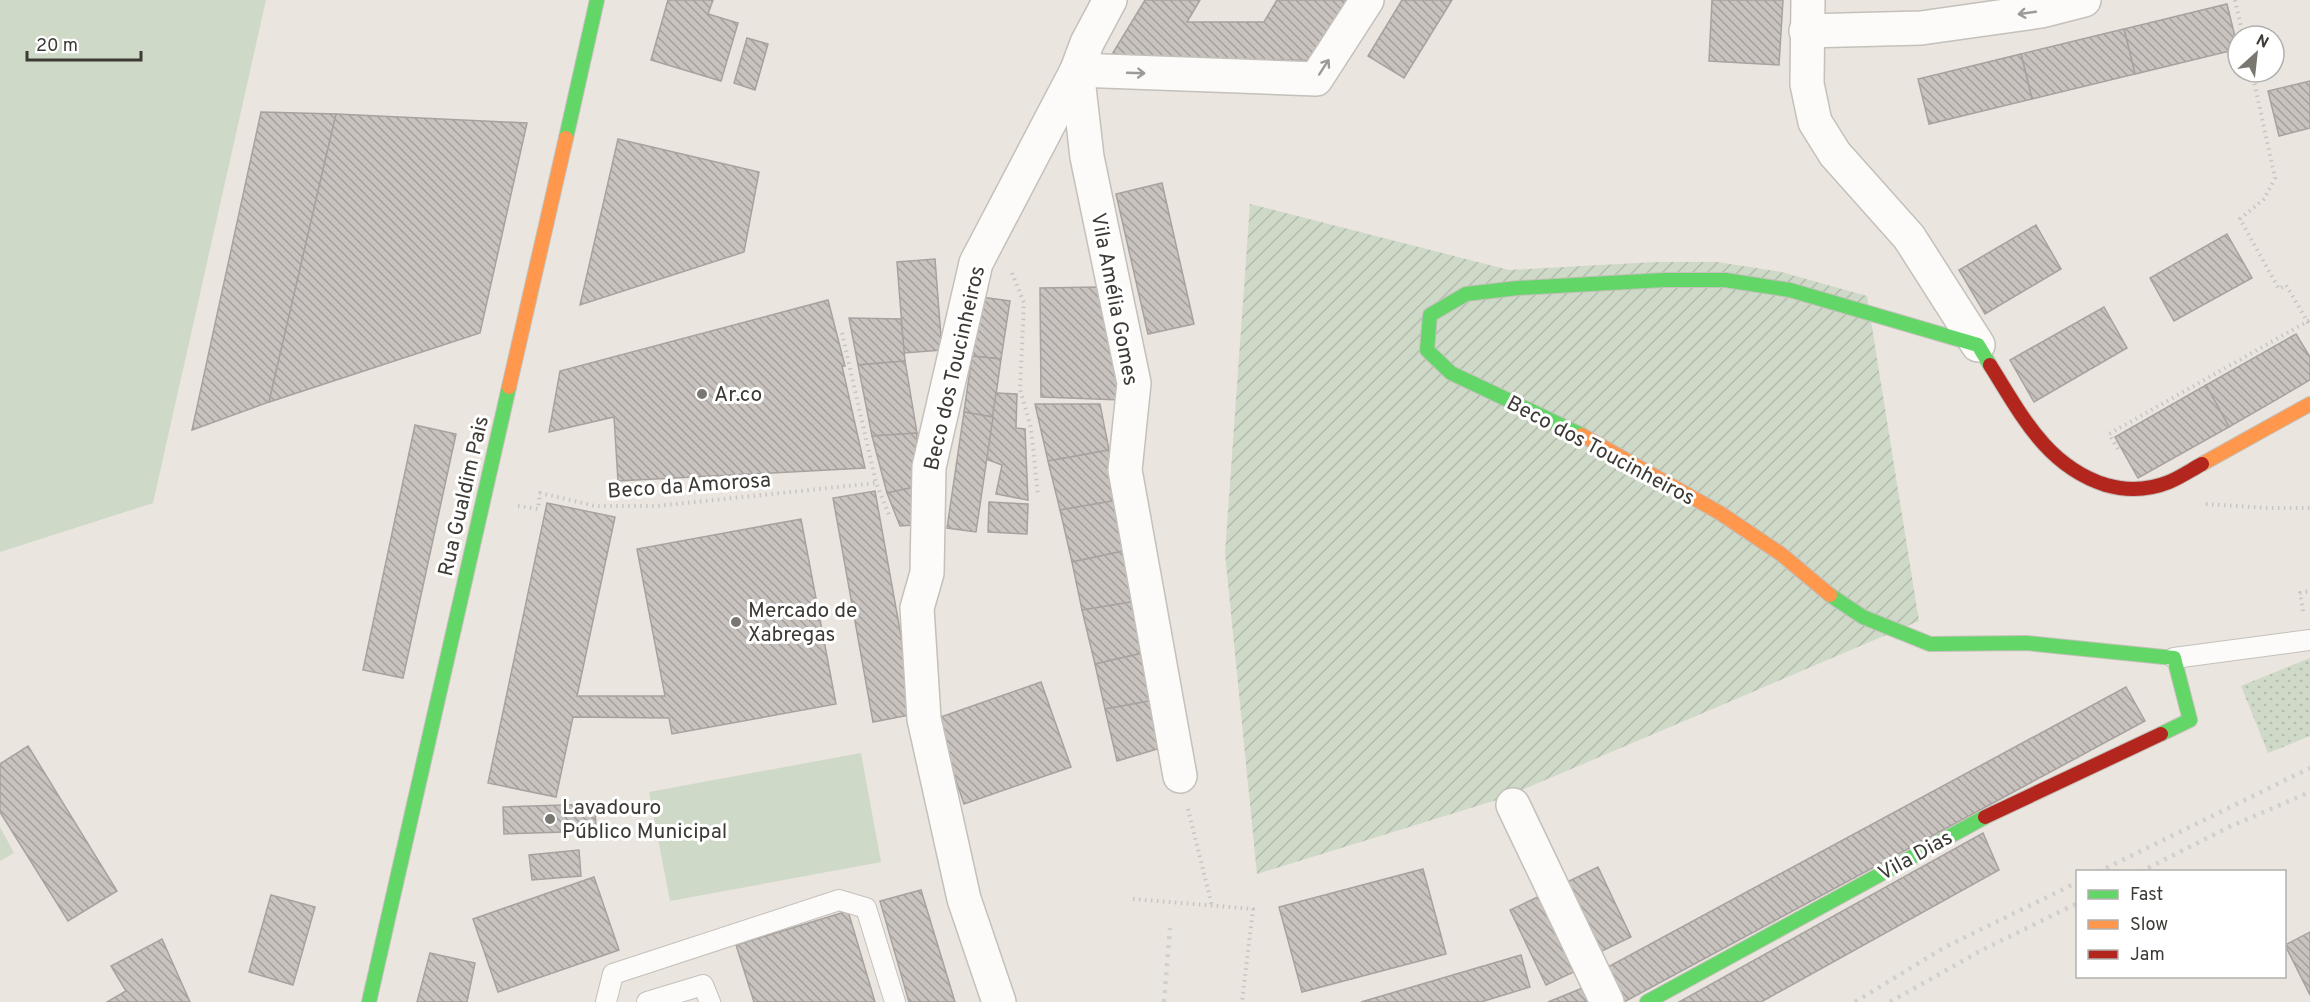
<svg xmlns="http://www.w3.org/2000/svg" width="2310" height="1002" viewBox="0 0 2310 1002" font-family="Overpass,sans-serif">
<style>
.grass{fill:#cfd9c8}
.park{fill:url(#park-dots)}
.garden{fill:url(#garden-furrows)}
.building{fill:url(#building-back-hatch);stroke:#a7a29f;stroke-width:1.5}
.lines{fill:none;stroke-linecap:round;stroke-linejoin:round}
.lane-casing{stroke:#c4c0ba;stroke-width:22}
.street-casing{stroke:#c4c0ba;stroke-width:36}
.fast-casing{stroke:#c4c0ba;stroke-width:16}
.slow-casing{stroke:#c4c0ba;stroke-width:16}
.jam-casing{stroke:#c4c0ba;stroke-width:16}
.path{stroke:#c7c5c2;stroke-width:4;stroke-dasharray:1.5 4.5;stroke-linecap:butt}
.lane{stroke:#fcfbfa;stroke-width:20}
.street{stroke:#fcfbfa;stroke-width:33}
.fast{stroke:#63d668;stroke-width:14}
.slow{stroke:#ff974d;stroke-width:14}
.jam{stroke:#b3261e;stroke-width:14}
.rail{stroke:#d0d0ce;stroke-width:4.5;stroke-dasharray:3 6;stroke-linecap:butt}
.oneway{stroke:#9c9a98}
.poi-dot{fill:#7a7670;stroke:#fff;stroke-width:2}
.labels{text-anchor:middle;stroke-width:6;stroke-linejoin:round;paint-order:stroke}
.street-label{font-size:21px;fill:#3d3a35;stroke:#fff}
.poi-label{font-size:21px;fill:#3d3a35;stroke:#fff;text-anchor:start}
</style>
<defs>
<pattern id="park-dots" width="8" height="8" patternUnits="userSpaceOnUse" patternTransform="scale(1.5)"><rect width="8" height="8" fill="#cfd9c8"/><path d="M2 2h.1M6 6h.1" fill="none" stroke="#b3bbac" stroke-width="1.8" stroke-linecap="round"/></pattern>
<pattern id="garden-furrows" width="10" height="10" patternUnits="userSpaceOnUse" patternTransform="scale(1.5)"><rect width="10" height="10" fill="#cfd9c8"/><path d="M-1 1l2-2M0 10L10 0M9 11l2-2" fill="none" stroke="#b3bbac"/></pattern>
<pattern id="building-back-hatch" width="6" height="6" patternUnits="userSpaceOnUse" patternTransform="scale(1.5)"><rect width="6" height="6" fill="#c8c3bf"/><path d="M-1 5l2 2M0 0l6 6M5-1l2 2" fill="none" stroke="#a49f9c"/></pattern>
</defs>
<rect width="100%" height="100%" fill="#eae5de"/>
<g class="grass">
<path d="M0,0H266L153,503L0,552Z"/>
<path d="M861,753L881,862L670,901L649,792Z"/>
<path d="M0,827L14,853L0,861Z"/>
</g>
<path class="park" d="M2310,658V736L2268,753L2241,686Z"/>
<path class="garden" d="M1250,204L1509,270L1655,262H1717L1781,272L1867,296L1919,621L1503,798L1257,874L1225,553Z"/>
<g class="building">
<path d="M668,0H713L708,14L738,23L721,81L651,60Z"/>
<path d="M1145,0H1200L1187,22H1264L1277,0H1348L1311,60L1108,61Z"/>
<path d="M1402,0H1452L1404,78L1368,56Z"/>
<path d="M1712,0H1783L1779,65L1709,61Z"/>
<path d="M2227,4L2238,49L2135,74L2124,29Z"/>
<path d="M2124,29L2135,74L2032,99L2021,54Z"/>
<path d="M747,38L768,44L755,90L734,83Z"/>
<path d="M2021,54L2032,99L1929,124L1918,79Z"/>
<path d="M2310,81V128L2279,136L2268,91Z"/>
<path d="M261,112L336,114L269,402L192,430Z"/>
<path d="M336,114L527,123L480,333L269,402Z"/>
<path d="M618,139L759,172L744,252L580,305Z"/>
<path d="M1162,183L1194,324L1148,334L1116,194Z"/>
<path d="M2036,225L2061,269L1985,314L1959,270Z"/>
<path d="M2227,234L2252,278L2174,321L2150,278Z"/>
<path d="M935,259L942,350L904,353L897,262Z"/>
<path d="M1098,287L1121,400L1041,397L1040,288Z"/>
<path d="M981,297L1010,301L1001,359L972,356Z"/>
<path d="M828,300L845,366H842L865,468L618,481L614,417L549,432L560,371Z"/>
<path d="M2104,307L2127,348L2034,402L2010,360Z"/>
<path d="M849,318L901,319L905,361L858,365Z"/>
<path d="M2296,334L2310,357V380L2229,427L2206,385Z"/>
<path d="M972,356L1001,359L993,417L964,412Z"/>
<path d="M905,361L917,433L872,436L858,365Z"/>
<path d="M2206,385L2229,427L2138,478L2115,437Z"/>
<path d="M996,393L1017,394L1016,428L1025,429L1028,500L996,494L1002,465L986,459Z"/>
<path d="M1035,404H1100L1109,450L1048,461Z"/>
<path d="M964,412L993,417L976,532L947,528Z"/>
<path d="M415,425L456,434L403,678L363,670Z"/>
<path d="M917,433L915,487L887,493L872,436Z"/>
<path d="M1109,450L1118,500L1060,510L1048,461Z"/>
<path d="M915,487L914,525L900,526L887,493Z"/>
<path d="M875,491L915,714L873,722L833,498Z"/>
<path d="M1118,500L1128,550L1072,562L1060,510Z"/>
<path d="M989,502L1028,504L1027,534L988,532Z"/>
<path d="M547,503L615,517L577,696H665L637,549L801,519L836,704L672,734L669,718L573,717L556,797L488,783Z"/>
<path d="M1128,550L1137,601L1082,610L1072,562Z"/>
<path d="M1137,601L1147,652L1095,664L1082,610Z"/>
<path d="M1147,652L1155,700L1105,709L1095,664Z"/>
<path d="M1041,682L1071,767L964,804L935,719Z"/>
<path d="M2126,687L2145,721L1624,1002L1606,968Z"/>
<path d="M1155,700L1164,747L1117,761L1105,709Z"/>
<path d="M28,746L117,891L68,921L0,812V764Z"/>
<path d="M595,804L596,831L504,834L503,807Z"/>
<path d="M1983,833L1999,870L1761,1002H1679Z"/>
<path d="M579,850L581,876L532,880L529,855Z"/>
<path d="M1598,867L1631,937L1598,953L1565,883Z"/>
<path d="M1423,869L1446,954L1302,992L1279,907Z"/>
<path d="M594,877L619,950L498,992L473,919Z"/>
<path d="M921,890L955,1002H909L880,901Z"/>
<path d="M271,895L315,907L293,985L249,972Z"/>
<path d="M1542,895L1578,970L1546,985L1510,910Z"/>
<path d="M848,911L875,1002H754L736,945Z"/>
<path d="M2310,932V995L2285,945Z"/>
<path d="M162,939L190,1002H107L126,991L111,966Z"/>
<path d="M430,953L475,963L467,1002H417Z"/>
<path d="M1521,955L1530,987L1481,1002H1361Z"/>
<path d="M1590,985L1597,1002H1548Z"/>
</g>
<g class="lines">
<defs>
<g id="lane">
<path d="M2174,658L2310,640"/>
<path d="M606,1002L613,974L839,900L866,908L895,1002"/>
<path d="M647,1002L703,985L710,1002"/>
</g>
<g id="street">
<path d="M1808,0L1807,84L1815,122L1835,154L1909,237L1978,345"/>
<path d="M1806,31L1921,28L2041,11L2084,0"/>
<path d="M1077,70L1087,157L1134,383L1125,470L1180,776"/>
<path d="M1077,70L1316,79L1367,0"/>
<path d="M1513,805L1607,1002"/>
<path d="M999,1002L964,899L924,719L917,608L927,573L929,467L976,263L1077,70L1087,43L1110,0"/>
</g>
<g id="fast">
<path d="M566,138L597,0"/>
<path d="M1582,435L1451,373L1427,350L1430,315L1466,294L1518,288L1664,280H1725L1790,290L1978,345L1990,365"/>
<path d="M1830,595L1863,617L1930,644L2026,643L2174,658L2190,720L2161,734"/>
<path d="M369,1002L509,387"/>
<path d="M1647,1002L1985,817"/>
</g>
<g id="slow">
<path d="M509,387L566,138"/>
<path d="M1582,435L1720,513L1781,554L1830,595"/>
<path d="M2202,464L2310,404"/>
</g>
<g id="jam">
<path d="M1990,365C2021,414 2046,466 2106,485C2127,491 2149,490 2169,482C2181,477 2191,470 2202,464"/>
<path d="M1985,817L2161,734"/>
</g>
</defs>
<use href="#lane" class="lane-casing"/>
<use href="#street" class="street-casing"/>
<use href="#fast" class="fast-casing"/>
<use href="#slow" class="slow-casing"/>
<use href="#jam" class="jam-casing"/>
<g class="path">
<path d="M2235,0L2243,36"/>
<path d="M2252,72L2275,178L2264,199L2240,219L2279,289L2286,285L2310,326"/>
<path d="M1012,273L1024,303L1020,389L1031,428L1038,496"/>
<path d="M842,333L876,483L890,517"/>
<path d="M2118,449L2109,434L2310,320"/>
<path d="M2206,504L2268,508H2310"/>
<path d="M518,506L538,509L540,493L595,506H657L876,483"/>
<path d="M2303,611L2300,593L2310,591"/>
<path d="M1188,809L1212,906"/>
<path d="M1133,899L1253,909L1242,1002"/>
</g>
<use href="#lane" class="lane"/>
<use href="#street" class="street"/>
<use href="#fast" class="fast"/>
<use href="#slow" class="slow"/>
<use href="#jam" class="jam"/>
<g class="rail">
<path d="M2098,872L2310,768"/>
<path d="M2140,872L2229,827L2310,792"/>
<path d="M1164,1002L1170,928"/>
<path d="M1855,1002L1945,947L2078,882"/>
<path d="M1890,1002L1982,950L2078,903"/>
</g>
</g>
<defs><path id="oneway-shaft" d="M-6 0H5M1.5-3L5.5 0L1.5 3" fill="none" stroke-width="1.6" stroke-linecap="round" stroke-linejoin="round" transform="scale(1.5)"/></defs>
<g class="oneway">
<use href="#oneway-shaft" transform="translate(2027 13) rotate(172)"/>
<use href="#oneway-shaft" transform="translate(1324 67) rotate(-57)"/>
<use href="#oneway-shaft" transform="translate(1136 73) rotate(2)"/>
</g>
<g class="poi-dot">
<circle cx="702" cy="394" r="6"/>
<circle cx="736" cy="622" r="6"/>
<circle cx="550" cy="819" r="6"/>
</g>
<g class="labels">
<g class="street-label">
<text transform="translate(1115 299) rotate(79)" y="7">Vila Amélia Gomes</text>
<text transform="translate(954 368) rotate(-77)" y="7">Beco dos Toucinheiros</text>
<text transform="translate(1601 450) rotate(28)" y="7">Beco dos Toucinheiros</text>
<text transform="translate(689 485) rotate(-4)" y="7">Beco da Amorosa</text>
<text transform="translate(463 496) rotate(-77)" y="7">Rua Gualdim Pais</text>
<text transform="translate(1915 855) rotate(-29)" y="7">Vila Dias</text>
</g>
<g class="poi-label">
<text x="714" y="401">Ar.co</text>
<text x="748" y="617">Mercado de<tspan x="748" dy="24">Xabregas</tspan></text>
<text x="562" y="814">Lavadouro<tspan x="562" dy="24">Público Municipal</tspan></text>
</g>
</g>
<rect x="2076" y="870" width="210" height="108" fill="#ffffff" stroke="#b1b0ae" stroke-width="1.5"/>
<rect x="2088" y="890" width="30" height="9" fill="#63d668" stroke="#b1b0ae" stroke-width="1.5"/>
<text x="2130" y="900" font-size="18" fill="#3d3a35">Fast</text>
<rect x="2088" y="920" width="30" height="9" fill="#ff974d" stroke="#b1b0ae" stroke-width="1.5"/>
<text x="2130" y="930" font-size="18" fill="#3d3a35">Slow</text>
<rect x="2088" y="950" width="30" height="9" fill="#b3261e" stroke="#b1b0ae" stroke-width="1.5"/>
<text x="2130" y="960" font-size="18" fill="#3d3a35">Jam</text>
<g transform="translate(2256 54) rotate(27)"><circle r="28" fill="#ffffff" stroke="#b1b0ae" stroke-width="1.5"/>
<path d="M0-4.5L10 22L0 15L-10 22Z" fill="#7a7670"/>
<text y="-9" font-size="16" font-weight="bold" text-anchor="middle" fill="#3d3a35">N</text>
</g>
<path d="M27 51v9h114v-9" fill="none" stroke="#3d3a35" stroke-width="3"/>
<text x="36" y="51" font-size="18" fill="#3d3a35" stroke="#ffffff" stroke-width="4.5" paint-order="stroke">20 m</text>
</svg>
